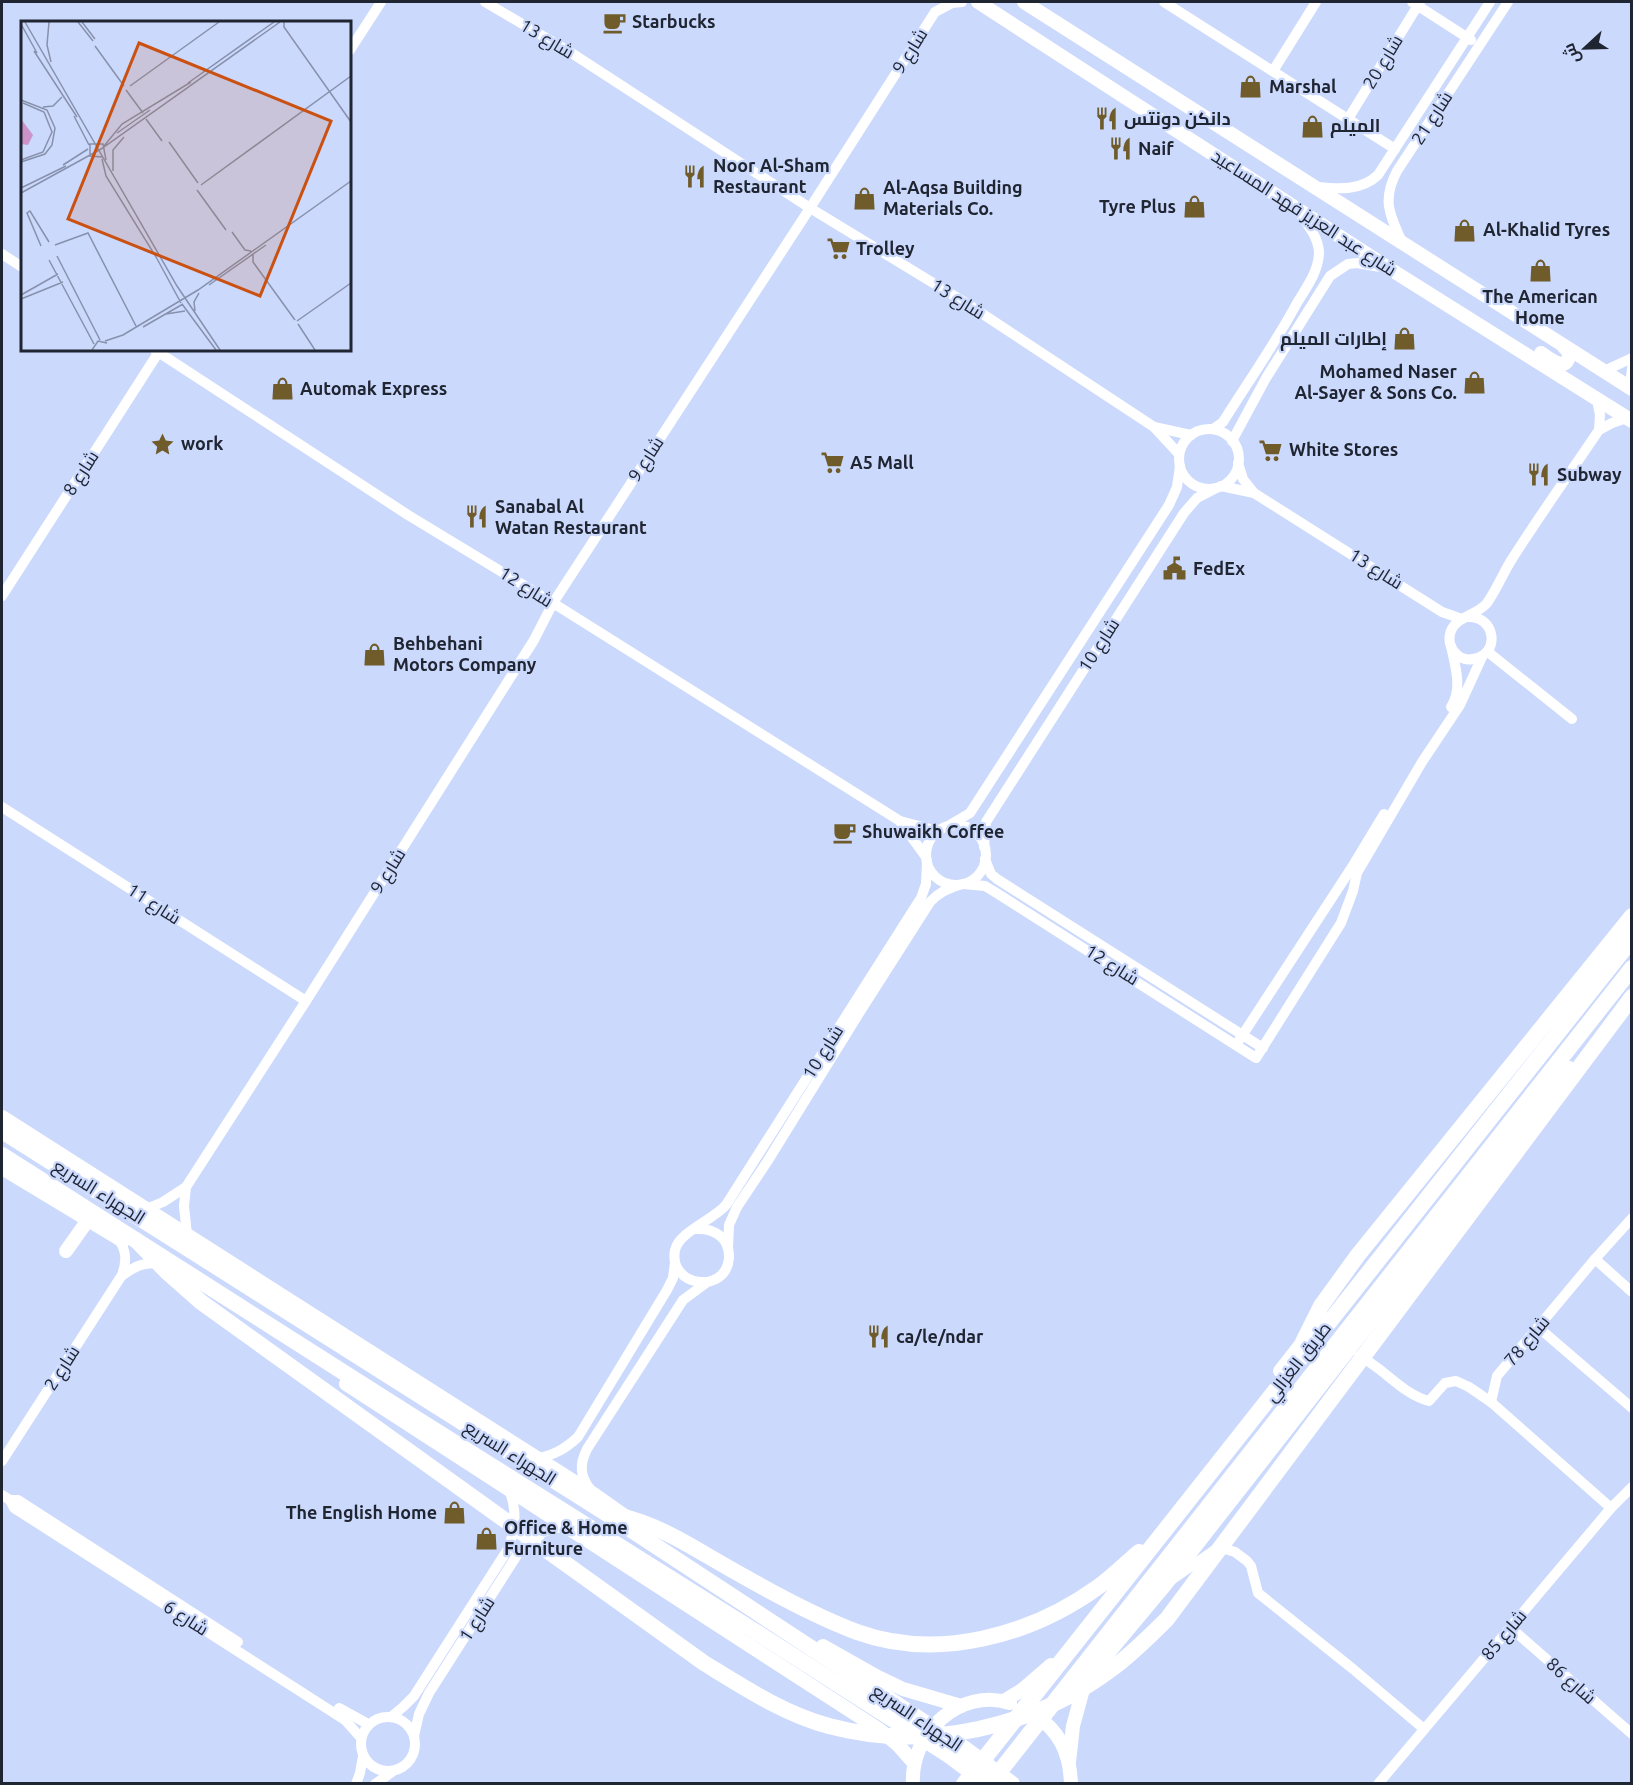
<svg xmlns="http://www.w3.org/2000/svg" width="1633" height="1785" viewBox="0 0 1633 1785" font-family="Ubuntu,Cairo,sans-serif">
<style>
.lines{fill:none;stroke-linecap:round;stroke-linejoin:round}
.minor{stroke:#fff;stroke-width:10}
.major{stroke:#fff;stroke-width:14}
.highway{stroke:#fff;stroke-width:16}
.labels{text-anchor:middle;stroke-width:4.5;stroke-linejoin:round;paint-order:stroke}
.poi-label{font-size:18px;font-weight:bold;fill:#202532;stroke:#cbd9fd;text-anchor:start}
.street-label{font-size:18px;fill:#202532;stroke:#cbd9fd}
.inset-road{fill:none;stroke:#8791ac;stroke-width:1.5}
.view{fill:#ca5112;fill-opacity:0.15;stroke:#ca5112;stroke-width:3}
.inset-edge{fill:none;stroke:#202532;stroke-width:3}
</style>
<rect width="100%" height="100%" fill="#cbd9fd"/>
<g class="lines">
<g class="minor">
<path d="M485,2L570,52L810,208L966,303L1154,427L1179,454"/>
<path d="M1164,2L1395,149"/>
<path d="M1412,2L1471,40"/>
<path d="M350,50L381,2"/>
<path d="M1273,71L1316,2"/>
<path d="M1348,119L1420,2"/>
<path d="M1317,187C1339,189 1361,191 1378,175L1490,2"/>
<path d="M1402,242C1389,213 1382,200 1397,171L1508,2"/>
<path d="M2,254L22,267"/>
<path d="M155,350L408,515L553,603L900,821L938,831"/>
<path d="M1604,371L1632,358"/>
<path d="M1630,387L1632,368"/>
<path d="M1597,400L1600,415L1599,430"/>
<path d="M1154,427L1191,435"/>
<path d="M1213,429L1223,422C1248,382 1275,344 1297,303C1306,288 1319,271 1319,252C1318,236 1307,224 1298,211"/>
<circle cx="1209" cy="459" r="30"/>
<path d="M1232,441L1266,378L1330,276L1348,264L1357,263L1386,268"/>
<path d="M1238,463L1243,479L1254,493"/>
<path d="M1221,486L1254,493L1442,612L1462,619"/>
<path d="M2,596L160,350"/>
<path d="M1467,617C1496,615 1501,655 1473,659C1459,662 1447,648 1450,634C1454,616 1477,616 1487,603C1497,589 1503,573 1512,559C1540,515 1570,473 1599,430L1612,423L1627,418"/>
<path d="M1451,646C1455,665 1463,689 1451,707"/>
<path d="M1488,652L1572,719"/>
<path d="M2,807L306,1001"/>
<path d="M900,821L926,857"/>
<circle cx="956" cy="855" r="30"/>
<path d="M948,826L970,813L1169,505L1177,487L1180,466"/>
<path d="M984,847L986,822L1184,513L1197,498L1216,488"/>
<path d="M985,859L991,874L997,879L1263,1048"/>
<path d="M963,884L985,886L995,892L1256,1058L1341,923L1353,891L1357,873L1422,762L1460,705L1482,657"/>
<path d="M1236,1045L1352,867L1384,814"/>
<path d="M186,1187L184,1206L187,1235"/>
<path d="M146,1209L163,1202L186,1187L306,1001L534,640L553,603L810,208L935,12L952,3L962,2"/>
<path d="M696,1229C713,1228 730,1237 729,1258C726,1295 668,1287 675,1250C679,1232 713,1220 726,1205L921,898L926,884L927,861"/>
<path d="M728,1248L729,1225L737,1207L767,1162L856,1018L930,902C938,893 947,889 959,885"/>
<path d="M1595,1259L1632,1292"/>
<path d="M123,1275C135,1266 146,1261 161,1264"/>
<path d="M1539,1328L1632,1408"/>
<path d="M1359,1356C1384,1368 1402,1394 1429,1401L1445,1383L1456,1381L1469,1387L1491,1402L1611,1508"/>
<path d="M1491,1402L1497,1376L1595,1259L1632,1218"/>
<path d="M538,1458C554,1455 565,1449 578,1437L667,1290L673,1278L675,1262"/>
<path d="M2,1461L122,1275C127,1261 127,1249 117,1238"/>
<path d="M591,1490C580,1477 579,1465 587,1449L683,1300L706,1283"/>
<path d="M2,1495L10,1500L14,1508L345,1720L361,1738"/>
<path d="M10,1500H18L238,1642"/>
<path d="M1173,1579L1213,1551L1222,1548L1235,1552L1247,1561L1251,1566L1258,1593L1353,1669L1424,1729"/>
<path d="M1511,1628L1632,1734"/>
<path d="M339,1708L368,1724"/>
<circle cx="388" cy="1744" r="27"/>
<path d="M391,1717L403,1707L414,1696L508,1549C516,1528 517,1510 509,1489"/>
<path d="M414,1736L419,1714L429,1693L519,1552C531,1536 546,1528 566,1527"/>
<path d="M356,1784L360,1773L363,1756"/>
<path d="M375,1784L392,1772"/>
<path d="M1378,1784L1611,1508L1632,1487"/>
</g>
<g class="major">
<path d="M978,2L1390,269L1632,421"/>
<path d="M1024,2L1632,389"/>
<path d="M1541,353C1551,360 1569,374 1569,352L1564,347"/>
<path d="M2,1117L595,1495L629,1519"/>
<path d="M2,1168L123,1241"/>
<path d="M66,1251L88,1220"/>
<path d="M1280,1371L1309,1334"/>
<path d="M346,1384L880,1730L899,1746L914,1763"/>
<path d="M823,1646L878,1677L903,1689L961,1706"/>
<path d="M1004,1701L1022,1690L1051,1665"/>
<path d="M1033,1713C1059,1731 1070,1751 1071,1784"/>
<path d="M1069,1762L1073,1726L1082,1693L1090,1675L1166,1584L1569,1068"/>
<path d="M913,1784C910,1733 960,1687 1010,1703"/>
</g>
<g class="highway">
<path d="M2,1131L604,1512L965,1749L1012,1784"/>
<path d="M2,1155L409,1414L764,1637L950,1756L987,1784"/>
<path d="M136,1240L167,1272L201,1302L704,1663C743,1687 784,1714 829,1726C925,1752 1034,1728 1113,1668C1133,1653 1150,1636 1167,1619L1632,997"/>
<path d="M1303,1342L1321,1306L1358,1255L1632,916"/>
<path d="M617,1515C665,1526 700,1553 743,1576C780,1597 817,1617 857,1632C937,1661 1030,1636 1098,1587C1112,1577 1125,1564 1139,1552"/>
<path d="M993,1780L1632,968"/>
<path d="M964,1784L1139,1563L1632,939"/>
</g>
</g>
<defs>
<symbol id="cafe-bare" viewBox="-9 -9 18 18"><path d="M-5.5-4.5H6V0H3Q3 3.5 0 3.5H-2.5Q-5.5 3.5-5.5 0ZM3-3.2v2h1.7v-2ZM-6 4.5H4V6H-6Z" fill="#6f5c2a" stroke="#cbd9fd" stroke-width="2.5" paint-order="stroke"/></symbol>
<symbol id="shop-bare" viewBox="-9 -9 18 18"><path d="M-5-2.5h2.3a2.7 3.5 0 0 1 5.4 0H5L5.5 6h-11ZM-1.5-2.5h3a1.5 2.3 0 0 0-3 0Z" fill="#6f5c2a" stroke="#cbd9fd" stroke-width="2.5" paint-order="stroke"/></symbol>
<symbol id="restaurant-bare" viewBox="-9 -9 18 18"><path d="M-5-6h1v4h1v-4h1v4h1v-4h1v5L-1.5 .5V6h-2V.5L-5-1ZM5-6V6H3V1.5H1.5Q1.5-4 5-6Z" fill="#6f5c2a" stroke="#cbd9fd" stroke-width="2.5" paint-order="stroke"/></symbol>
<symbol id="supermarket-bare" viewBox="-9 -9 18 18"><path d="M-6-5.5h2.5l.6 2H6L4.5 2H-2.5L-4.4-4H-6ZM-1.5 3.2a1.3 1.3 0 1 0 .1 0ZM3 3.2a1.3 1.3 0 1 0 .1 0Z" fill="#6f5c2a" stroke="#cbd9fd" stroke-width="2.5" paint-order="stroke"/></symbol>
<symbol id="sight-bare" viewBox="-9 -9 18 18"><path d="M0-6L1.8-2.2L6-1.7L2.9 1.2L3.7 5.4L0 3.3L-3.7 5.4L-2.9 1.2L-6-1.7L-1.8-2.2Z" fill="#6f5c2a" stroke="#cbd9fd" stroke-width="2.5" paint-order="stroke"/></symbol>
<symbol id="civic-bare" viewBox="-9 -9 18 18"><path d="M-.6-6.5H3V-4.5H.6V-3L4-1V1h2V6H-6V1h2V-1L-.6-3ZM-1.2 2.5V6h2.4V2.5Z" fill="#6f5c2a" stroke="#cbd9fd" stroke-width="2.5" paint-order="stroke"/></symbol>
</defs>
<g fill-rule="evenodd">
<use href="#cafe-bare" x="598" y="6" width="33" height="33"/>
<use href="#shop-bare" x="1234" y="70" width="33" height="33"/>
<use href="#restaurant-bare" x="1090" y="102" width="33" height="33"/>
<use href="#shop-bare" x="1296" y="110" width="33" height="33"/>
<use href="#restaurant-bare" x="1104" y="132" width="33" height="33"/>
<use href="#restaurant-bare" x="678" y="160" width="33" height="33"/>
<use href="#shop-bare" x="848" y="182" width="33" height="33"/>
<use href="#shop-bare" x="1178" y="190" width="33" height="33"/>
<use href="#shop-bare" x="1448" y="214" width="33" height="33"/>
<use href="#supermarket-bare" x="822" y="232" width="33" height="33"/>
<use href="#shop-bare" x="1524" y="254" width="33" height="33"/>
<use href="#shop-bare" x="1388" y="322" width="33" height="33"/>
<use href="#shop-bare" x="1458" y="366" width="33" height="33"/>
<use href="#shop-bare" x="266" y="372" width="33" height="33"/>
<use href="#sight-bare" x="146" y="428" width="33" height="33"/>
<use href="#supermarket-bare" x="1254" y="434" width="33" height="33"/>
<use href="#supermarket-bare" x="816" y="446" width="33" height="33"/>
<use href="#restaurant-bare" x="1522" y="458" width="33" height="33"/>
<use href="#restaurant-bare" x="460" y="500" width="33" height="33"/>
<use href="#civic-bare" x="1158" y="552" width="33" height="33"/>
<use href="#shop-bare" x="358" y="638" width="33" height="33"/>
<use href="#cafe-bare" x="828" y="816" width="33" height="33"/>
<use href="#restaurant-bare" x="862" y="1320" width="33" height="33"/>
<use href="#shop-bare" x="438" y="1496" width="33" height="33"/>
<use href="#shop-bare" x="470" y="1522" width="33" height="33"/>
</g>
<g class="labels">
<g class="poi-label">
<text x="632" y="28">Starbucks</text>
<text x="1269" y="93">Marshal</text>
<text x="1124" y="125">دانكن دونتس</text>
<text x="1330" y="132">الميلم</text>
<text x="1138" y="155">Naif</text>
<text x="713" y="172">Noor Al-Sham<tspan x="713" dy="21">Restaurant</tspan></text>
<text x="883" y="194">Al-Aqsa Building<tspan x="883" dy="21">Materials Co.</tspan></text>
<text x="1176" y="213" text-anchor="end">Tyre Plus</text>
<text x="1483" y="236">Al-Khalid Tyres</text>
<text x="856" y="255">Trolley</text>
<text x="1540" y="303" text-anchor="middle">The American<tspan x="1540" dy="21">Home</tspan></text>
<text x="1387" y="345" text-anchor="end">إطارات الميلم</text>
<text x="1457" y="378" text-anchor="end">Mohamed Naser<tspan x="1457" dy="21">Al-Sayer &amp; Sons Co.</tspan></text>
<text x="300" y="395">Automak Express</text>
<text x="181" y="450">work</text>
<text x="1289" y="456">White Stores</text>
<text x="850" y="469">A5 Mall</text>
<text x="1557" y="481">Subway</text>
<text x="495" y="513">Sanabal Al<tspan x="495" dy="21">Watan Restaurant</tspan></text>
<text x="1193" y="575">FedEx</text>
<text x="393" y="650">Behbehani<tspan x="393" dy="21">Motors Company</tspan></text>
<text x="862" y="838">Shuwaikh Coffee</text>
<text x="896" y="1343">ca/le/ndar</text>
<text x="437" y="1519" text-anchor="end">The English Home</text>
<text x="504" y="1534">Office &amp; Home<tspan x="504" dy="21">Furniture</tspan></text>
</g>
<g class="street-label">
<text transform="translate(547 39) rotate(31)" y="6">شارع 13</text>
<text transform="translate(910 51) rotate(-58)" y="6">شارع 9</text>
<text transform="translate(1383 62) rotate(-59)" y="6">شارع 20</text>
<text transform="translate(1432 118) rotate(-57)" y="6">شارع 21</text>
<text transform="translate(1304 213) rotate(33)" y="6">شارع عبد العزيز فهد المساعيد</text>
<text transform="translate(958 299) rotate(32)" y="6">شارع 13</text>
<text transform="translate(646 459) rotate(-57)" y="6">شارع 9</text>
<text transform="translate(81 473) rotate(-57)" y="6">شارع 8</text>
<text transform="translate(1376 569) rotate(32)" y="6">شارع 13</text>
<text transform="translate(526 587) rotate(32)" y="6">شارع 12</text>
<text transform="translate(1099 645) rotate(-57)" y="6">شارع 10</text>
<text transform="translate(388 871) rotate(-58)" y="6">شارع 9</text>
<text transform="translate(154 904) rotate(33)" y="6">شارع 11</text>
<text transform="translate(1112 965) rotate(32)" y="6">شارع 12</text>
<text transform="translate(823 1052) rotate(-58)" y="6">شارع 10</text>
<text transform="translate(99 1192) rotate(32)" y="6">الجهراء السريع</text>
<text transform="translate(1527 1341) rotate(-50)" y="6">شارع 78</text>
<text transform="translate(1298 1362) rotate(-52)" y="6">طريق الغزالي</text>
<text transform="translate(62 1368) rotate(-57)" y="6">شارع 2</text>
<text transform="translate(510 1453) rotate(32)" y="6">الجهراء السريع</text>
<text transform="translate(186 1618) rotate(33)" y="6">شارع 6</text>
<text transform="translate(477 1619) rotate(-57)" y="6">شارع 1</text>
<text transform="translate(1504 1635) rotate(-50)" y="6">شارع 85</text>
<text transform="translate(1571 1681) rotate(42)" y="6">شارع 86</text>
<text transform="translate(917 1718) rotate(34)" y="6">الجهراء السريع</text>
</g>
</g>
<g transform="translate(21 21)">
<rect width="330" height="330" fill="#cbd9fd"/>
<path d="M0,98L12,114L7,124L0,123Z" fill="#cc93c8"/>
<path class="inset-road" d="M4,1L156,265L199,329M28,1L26,24L30,41M57,1L72,20M61,1L74,18M263,1V6L330,101M0,3L16,32M74,25L103,65M13,30L56,96M167,62L253,1M109,65L198,1M105,69L122,92M0,79L26,89L34,107L31,124L24,133L0,141M22,86L32,85L41,76M53,95L68,124M125,98L141,120M96,112L129,89M148,121L177,162M83,125L101,103L170,61M82,136L69,135V123H82L85,139M81,138L85,155L135,236M0,139L22,131L31,111L23,91L2,82M42,144L67,128M92,150V129L103,116M180,164L330,55M0,167L45,145M176,169L205,209M0,172L80,128L259,1M211,211L224,229L230,230M34,224L67,212L115,305M20,225L6,192L9,190L28,221M134,234L160,282M232,234V241L274,299M36,235L79,319M28,239L73,323M188,264L245,224M0,274L37,253M0,278L42,261M161,283L195,329M174,290L173,281L178,272M145,293L164,290M276,300L330,262M277,303L294,329M122,306L162,283M84,320L102,314L177,269L330,160M71,329L77,320L86,322"/>
<path class="view" d="M118,22L310,100L239,275L47,198Z"/>
<rect width="330" height="330" class="inset-edge"/>
</g>
<rect width="1633" height="1785" fill="none" stroke="#202532" stroke-width="6"/>
<g transform="translate(1585 48) rotate(248)" stroke="#cbd9fd" stroke-width="4.5" paint-order="stroke">
<path d="M0-4.5L10 22L0 15L-10 22Z" fill="#202532"/>
<text y="-9" font-size="16" font-weight="bold" text-anchor="middle" fill="#202532">ش</text>
</g>
</svg>
